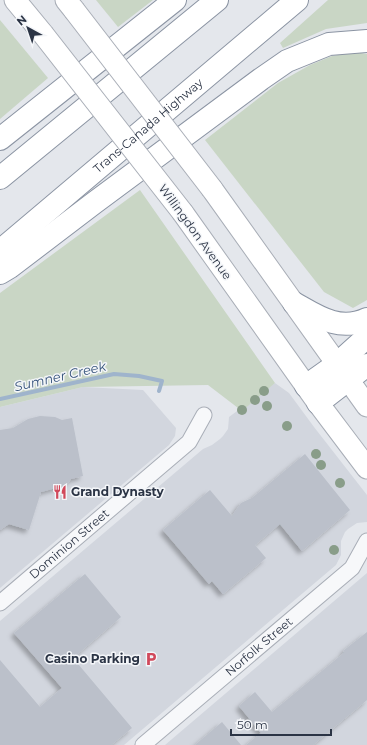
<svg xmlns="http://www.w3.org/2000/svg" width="367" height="745" viewBox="0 0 367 745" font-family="Montserrat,sans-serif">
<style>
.built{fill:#d2d6de}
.green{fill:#c9d6c5}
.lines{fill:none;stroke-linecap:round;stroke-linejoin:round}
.stream{stroke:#9fb4cc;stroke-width:4}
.building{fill:#bbc0ca;filter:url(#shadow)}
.minor-casing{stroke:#a9aeb7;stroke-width:17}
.secondary-casing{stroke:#a9aeb7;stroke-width:23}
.motorway-casing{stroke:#8b94a3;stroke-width:24}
.minor{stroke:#f7f8fa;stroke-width:15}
.secondary{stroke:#fff;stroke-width:21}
.motorway{stroke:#fff;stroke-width:22}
.secondary-bridge-casing{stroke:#a9aeb7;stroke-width:23;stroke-linecap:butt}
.secondary-bridge{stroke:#fff;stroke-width:21}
.tree{fill:#899d89}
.labels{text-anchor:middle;stroke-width:3;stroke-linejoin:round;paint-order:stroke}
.street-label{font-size:12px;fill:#2b3445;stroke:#f4f6f9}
.poi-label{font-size:12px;font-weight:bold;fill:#2b3445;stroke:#f4f6f9;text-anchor:start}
.water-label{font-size:13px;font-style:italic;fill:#34527a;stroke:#f4f6f9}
</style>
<defs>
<filter id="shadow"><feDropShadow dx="-3.5" dy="3.5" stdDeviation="2" flood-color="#0004"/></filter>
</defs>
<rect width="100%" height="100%" fill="#e4e7ec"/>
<g class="built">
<path d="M275,383L289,393L314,427L367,495V522L357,523L348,529L345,532L341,541V555L336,565L124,745H0V621L203,449L212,445L220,439L223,436L228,429L229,417Z"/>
<path d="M83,387L143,390L176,428L175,436L169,445L0,588V407Z"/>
<path d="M367,573V745H165Z"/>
</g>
<g class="green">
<path d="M96,0H153L118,27Z"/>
<path d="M328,0H367V23L326,29L283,48L280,43Z"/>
<path d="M0,20L48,78L0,119Z"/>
<path d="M355,52L367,54V300L353,308L324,292L205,140L278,83L310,65L332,56Z"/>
<path d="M140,190L275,383L242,411L208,385L83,387L0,407V293Z"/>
</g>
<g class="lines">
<path class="stream" d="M0,399L114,374L139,376L162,381L159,391"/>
</g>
<g class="building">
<path d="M40,416L55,417L62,420L72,418L83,476L71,479L68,483L59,487L41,492L29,530L9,524L0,530V430L13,428L28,419Z"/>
<path d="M305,454L350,510L302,551L280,524L255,545L266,558L223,594L212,581L209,584L163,530L210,490L232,516L241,503L252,498Z"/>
<path d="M85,574L121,617L73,658L132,728L111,745H0V660L40,707L62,688L14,633Z"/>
<path d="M367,632V700L313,745H246L261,733L239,706L255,692L272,712L345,652L343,651Z"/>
<path d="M222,722L241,745H195Z"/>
</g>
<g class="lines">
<defs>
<g id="minor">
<path id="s1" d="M0,603L189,442L204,415"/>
<path id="s2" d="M143,745L352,568L367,541"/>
</g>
<g id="secondary">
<path d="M15,0L43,34"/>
<path d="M66,0L74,10"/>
<path d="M212,189L367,406"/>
<path d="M183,213L318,403L367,468"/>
</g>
<g id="motorway">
<path d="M0,139L175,0"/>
<path d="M0,178L217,0"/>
<path id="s3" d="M0,251L297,0"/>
<path d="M0,273L10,267L94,203L261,79L287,61L329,44L367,41"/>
<path d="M294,303C317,316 339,332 367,319"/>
<path d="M306,386L337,364L367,337"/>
<path d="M318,403L367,365"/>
</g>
</defs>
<use href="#minor" class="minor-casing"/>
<use href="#secondary" class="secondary-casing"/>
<use href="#motorway" class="motorway-casing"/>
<use href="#minor" class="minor"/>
<use href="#secondary" class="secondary"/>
<use href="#motorway" class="motorway"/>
<defs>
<g id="secondary-bridge">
<path d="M74,10L212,189"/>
<path d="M43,34L183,213"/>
</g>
</defs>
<use href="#secondary-bridge" class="secondary-bridge-casing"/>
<use href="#secondary-bridge" class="secondary-bridge"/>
</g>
<g class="tree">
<circle cx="264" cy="391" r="5"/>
<circle cx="255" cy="400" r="5"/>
<circle cx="267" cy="406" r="5"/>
<circle cx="242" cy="410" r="5"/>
<circle cx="287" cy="426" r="5"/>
<circle cx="316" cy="454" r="5"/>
<circle cx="321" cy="465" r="5"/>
<circle cx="340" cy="483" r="5"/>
<circle cx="334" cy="550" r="5"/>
</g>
<defs>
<symbol id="restaurant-bare" viewBox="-9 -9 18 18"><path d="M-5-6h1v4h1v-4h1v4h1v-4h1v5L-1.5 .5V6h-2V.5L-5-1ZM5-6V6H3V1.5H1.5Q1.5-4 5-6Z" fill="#d1495b" stroke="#f4f6f9" stroke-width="2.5" paint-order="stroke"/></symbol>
<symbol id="parking-bare" viewBox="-9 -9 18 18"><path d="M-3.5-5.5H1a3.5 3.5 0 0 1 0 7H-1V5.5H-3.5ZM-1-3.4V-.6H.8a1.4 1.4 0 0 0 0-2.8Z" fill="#d1495b" stroke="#f4f6f9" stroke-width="2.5" paint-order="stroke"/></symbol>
</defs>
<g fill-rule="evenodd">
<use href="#restaurant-bare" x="50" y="482" width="20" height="20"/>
<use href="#parking-bare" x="141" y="649" width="20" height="20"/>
</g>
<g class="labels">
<g class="street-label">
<text dy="4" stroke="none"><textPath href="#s3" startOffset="194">Trans-Canada Highway</textPath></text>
<text transform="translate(195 232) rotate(54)" y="4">Willingdon Avenue</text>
<text dy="4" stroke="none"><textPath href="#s1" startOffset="91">Dominion Street</textPath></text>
<text dy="4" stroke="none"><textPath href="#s2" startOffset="152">Norfolk Street</textPath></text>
</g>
<g class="poi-label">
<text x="71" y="496">Grand Dynasty</text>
<text x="140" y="663" text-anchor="end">Casino Parking</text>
</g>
<g class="water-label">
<text transform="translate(60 376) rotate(-13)" y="5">Sumner Creek</text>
</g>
</g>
<g transform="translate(28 28) rotate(320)" stroke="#f4f6f9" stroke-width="3" paint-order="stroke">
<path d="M0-3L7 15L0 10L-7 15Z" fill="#2b3445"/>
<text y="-6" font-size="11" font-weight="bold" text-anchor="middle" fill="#2b3445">N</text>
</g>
<path d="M231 729v6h100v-6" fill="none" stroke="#2b3445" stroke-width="2"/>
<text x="237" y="729" font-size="12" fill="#2b3445" stroke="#f4f6f9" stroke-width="3" paint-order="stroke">50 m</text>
</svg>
